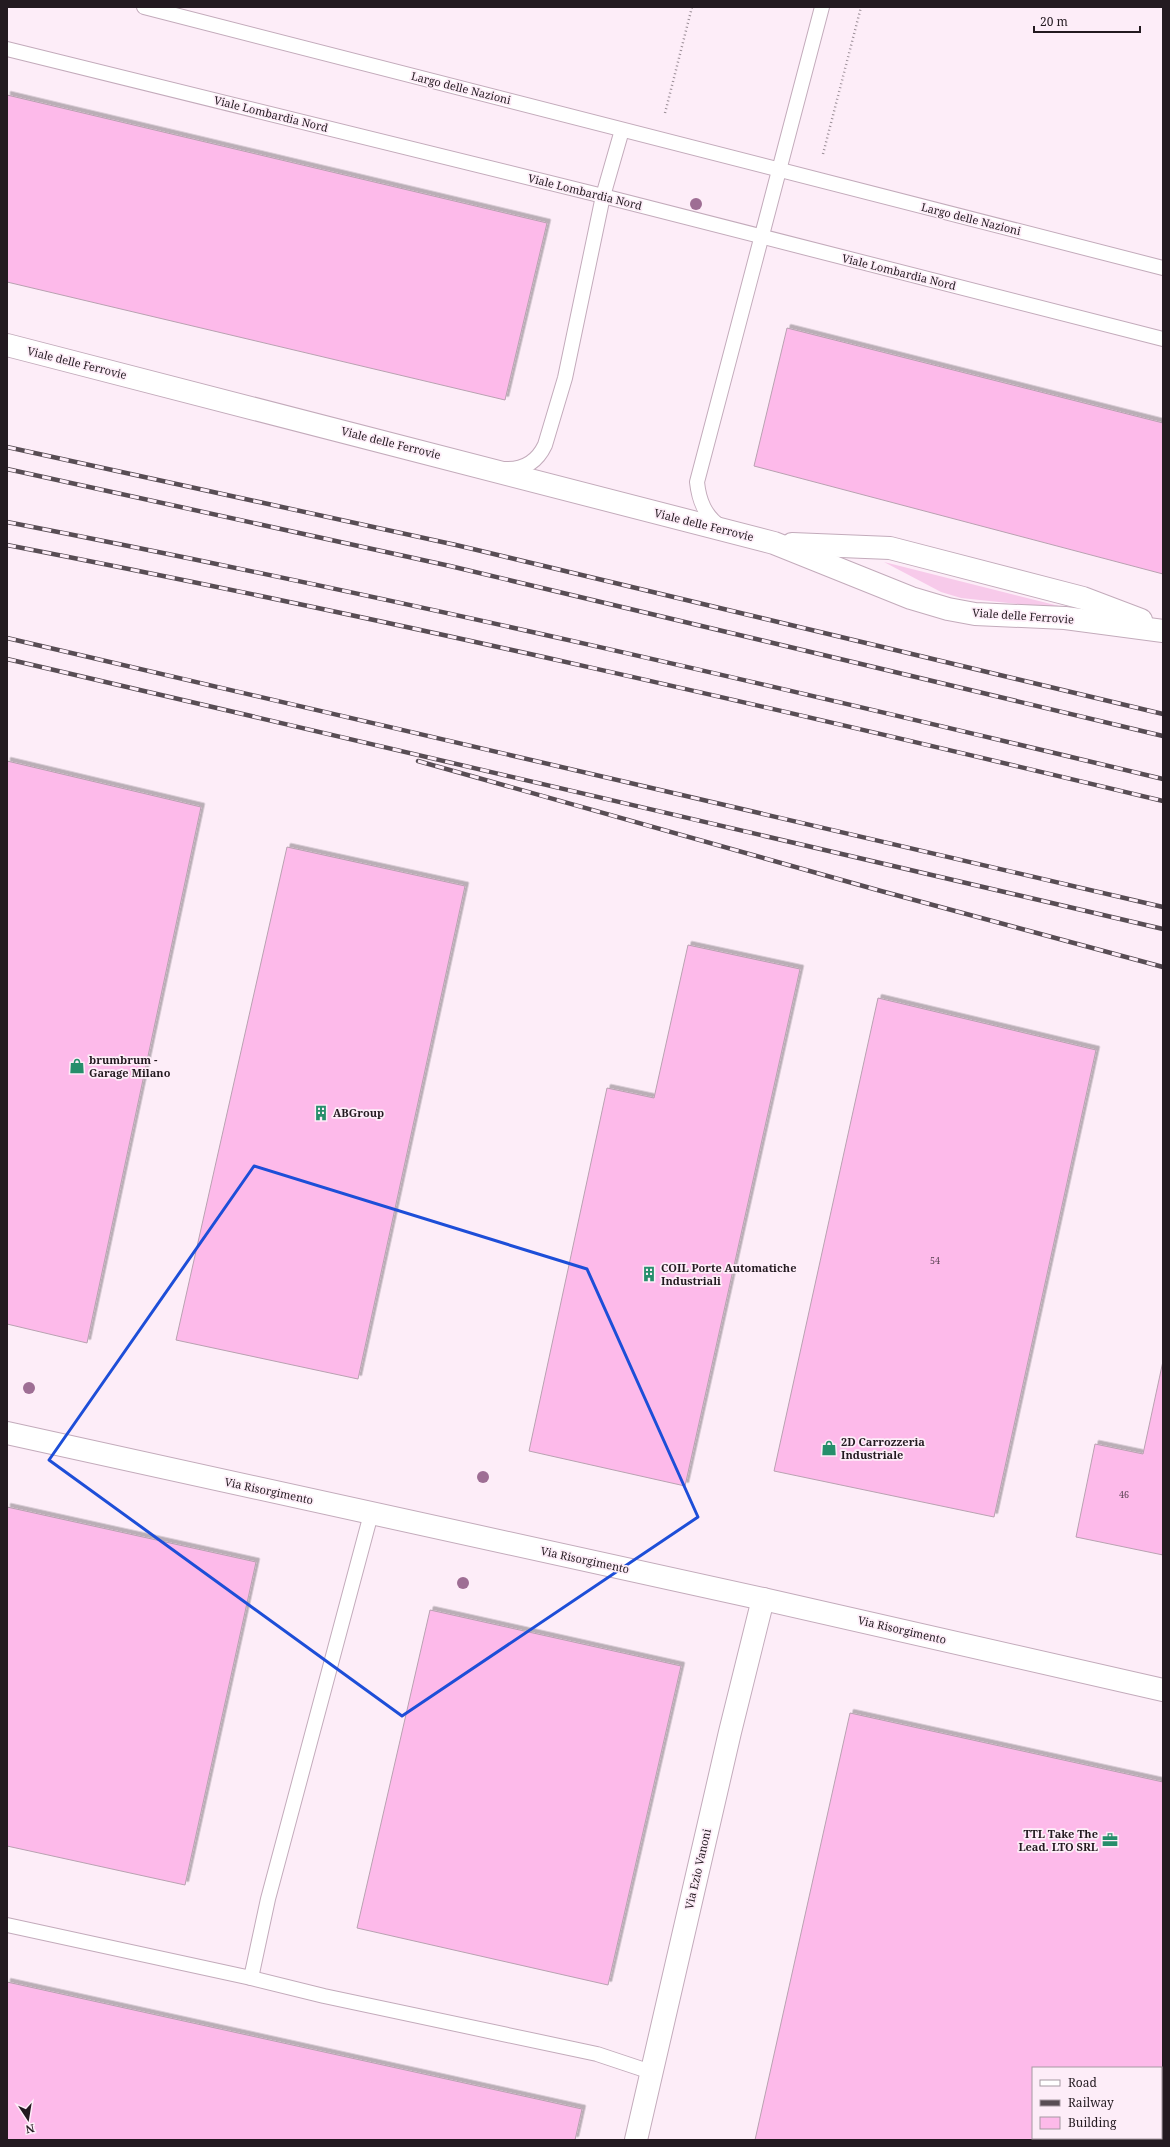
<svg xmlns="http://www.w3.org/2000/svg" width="1170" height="2147" viewBox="0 0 1170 2147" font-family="'Noto Serif',serif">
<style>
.green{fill:#f7caea}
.building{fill:#fdbaea;stroke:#b9a1b1;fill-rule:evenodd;filter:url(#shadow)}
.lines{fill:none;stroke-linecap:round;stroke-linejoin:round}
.service-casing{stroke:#c3abbb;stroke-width:16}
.minor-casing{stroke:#c3abbb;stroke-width:24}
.tertiary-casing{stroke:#c3abbb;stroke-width:24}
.path{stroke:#9c8f98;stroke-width:2.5;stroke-dasharray:1 3;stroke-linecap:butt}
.service{stroke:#fff;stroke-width:14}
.minor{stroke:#fff;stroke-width:22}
.tertiary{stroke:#fff;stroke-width:22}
.rail-casing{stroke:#584d54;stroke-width:4.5}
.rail{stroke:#fdedf8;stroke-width:3;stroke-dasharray:9;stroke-linecap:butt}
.tree{fill:#9e6e94}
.marked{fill:none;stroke:#1d4ed8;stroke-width:3;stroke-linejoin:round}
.labels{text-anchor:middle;stroke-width:3.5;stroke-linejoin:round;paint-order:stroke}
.number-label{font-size:9px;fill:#5a4252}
.street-label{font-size:11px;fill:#231a20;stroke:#fdedf8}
.poi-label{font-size:11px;font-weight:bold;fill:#231a20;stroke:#fdedf8;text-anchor:start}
</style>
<defs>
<filter id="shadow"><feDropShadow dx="3.5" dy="-3.5" stdDeviation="0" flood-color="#0004"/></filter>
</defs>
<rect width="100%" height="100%" fill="#fdedf8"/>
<path class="green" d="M884,562L1075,610L961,598L941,592Z"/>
<g class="building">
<path d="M7,95L547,223L505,400L7,282Z"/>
<path d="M787,328L1163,423V574L754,466Z"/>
<path d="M7,761L201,807L87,1343L7,1324Z"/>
<path d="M287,847L465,886L358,1379L176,1340Z"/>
<path d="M688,945L800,969L685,1486L529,1451L607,1088L654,1098Z"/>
<path d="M878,998L1096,1050L994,1517L774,1471Z"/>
<path d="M1163,1361V1555L1076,1537L1095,1444L1143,1454Z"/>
<path d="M7,1507L256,1562L185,1885L7,1846Z"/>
<path d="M430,1610L681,1666L608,1985L357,1928Z"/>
<path d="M850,1713L1163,1782V2140H755ZM1033,2068H1161V2138H1033Z"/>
<path d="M7,1982L582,2109L575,2140H7Z"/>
</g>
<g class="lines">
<defs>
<g id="service">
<path d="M144,7L1163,268"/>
<path d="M7,49L603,196L1163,339"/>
<path d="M505,469C524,470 537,462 545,445L565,378L603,196L622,130"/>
<path d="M721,527C705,516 699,501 697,482L822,7"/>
<path d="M7,1925L251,1978L268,1899L371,1514"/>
<path d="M251,1978L324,1996L597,2054L651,2072"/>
</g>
<g id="minor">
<path d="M7,1433L763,1599L1163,1690"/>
<path d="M636,2140L730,1732L763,1599"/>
</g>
<g id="tertiary">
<path d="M7,345L774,543L911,598L948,609L975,614L1065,618L1163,631"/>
<path d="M792,544L890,548L1083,598L1141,620"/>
</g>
</defs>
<use href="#service" class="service-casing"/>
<use href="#minor" class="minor-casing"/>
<use href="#tertiary" class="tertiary-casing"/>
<g class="path">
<path d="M665,113L692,7"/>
<path d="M823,154L861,7"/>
</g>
<use href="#service" class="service"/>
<use href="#minor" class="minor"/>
<use href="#tertiary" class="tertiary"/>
<defs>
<g id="rail">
<path d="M7,447L456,545L1163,714"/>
<path d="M7,469L450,566L1163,736"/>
<path d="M7,522C395,597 779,687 1163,779"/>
<path d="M7,545C395,620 779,709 1163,801"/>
<path d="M7,638L1163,907"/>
<path d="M7,659L1163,929"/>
<path d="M418,761L881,891L1163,967"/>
</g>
</defs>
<use href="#rail" class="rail-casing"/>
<use href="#rail" class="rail"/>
</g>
<g class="tree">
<circle cx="696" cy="204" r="6"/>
<circle cx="29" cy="1388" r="6"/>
<circle cx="483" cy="1477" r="6"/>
<circle cx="463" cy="1583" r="6"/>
</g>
<path class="marked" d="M254,1166L587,1269L698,1517L402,1716L49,1460Z"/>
<defs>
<symbol id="shop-bare" viewBox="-9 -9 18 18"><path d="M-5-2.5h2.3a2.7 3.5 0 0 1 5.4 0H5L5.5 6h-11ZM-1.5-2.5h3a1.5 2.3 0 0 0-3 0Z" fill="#268e6b" stroke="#fdedf8" stroke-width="2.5" paint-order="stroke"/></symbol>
<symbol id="building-bare" viewBox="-9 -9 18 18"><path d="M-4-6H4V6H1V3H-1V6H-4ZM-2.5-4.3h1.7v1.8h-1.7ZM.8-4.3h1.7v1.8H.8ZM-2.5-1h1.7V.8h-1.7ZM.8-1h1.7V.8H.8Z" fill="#268e6b" stroke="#fdedf8" stroke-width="2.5" paint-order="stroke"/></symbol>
<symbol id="office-bare" viewBox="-9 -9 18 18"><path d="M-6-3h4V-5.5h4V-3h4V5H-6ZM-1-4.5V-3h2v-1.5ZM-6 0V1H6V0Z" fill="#268e6b" stroke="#fdedf8" stroke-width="2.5" paint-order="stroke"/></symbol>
</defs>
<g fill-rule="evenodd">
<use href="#shop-bare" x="66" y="1055" width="22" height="22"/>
<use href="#building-bare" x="310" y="1102" width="22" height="22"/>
<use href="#building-bare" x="638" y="1263" width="22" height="22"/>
<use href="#shop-bare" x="818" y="1437" width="22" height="22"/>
<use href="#office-bare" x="1099" y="1829" width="22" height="22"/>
</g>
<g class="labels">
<g class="number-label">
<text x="935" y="1264">54</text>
<text x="1124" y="1498">46</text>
</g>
<g class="street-label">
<text transform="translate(461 88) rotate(14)" y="4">Largo delle Nazioni</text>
<text transform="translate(271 114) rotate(14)" y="4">Viale Lombardia Nord</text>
<text transform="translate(585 192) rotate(14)" y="4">Viale Lombardia Nord</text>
<text transform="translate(971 219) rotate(14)" y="4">Largo delle Nazioni</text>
<text transform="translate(899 272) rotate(14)" y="4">Viale Lombardia Nord</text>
<text transform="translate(77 363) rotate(14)" y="4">Viale delle Ferrovie</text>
<text transform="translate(391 443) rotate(14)" y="4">Viale delle Ferrovie</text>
<text transform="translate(704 525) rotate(14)" y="4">Viale delle Ferrovie</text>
<text transform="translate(1023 616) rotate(4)" y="4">Viale delle Ferrovie</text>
<text transform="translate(269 1491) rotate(12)" y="4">Via Risorgimento</text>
<text transform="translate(585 1560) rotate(12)" y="4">Via Risorgimento</text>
<text transform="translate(902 1630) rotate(13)" y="4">Via Risorgimento</text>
<text transform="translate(698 1869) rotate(-77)" y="4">Via Ezio Vanoni</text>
</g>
<g class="poi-label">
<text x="89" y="1064">brumbrum -<tspan x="89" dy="13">Garage Milano</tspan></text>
<text x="333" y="1117">ABGroup</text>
<text x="661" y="1272">COIL Porte Automatiche<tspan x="661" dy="13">Industriali</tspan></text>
<text x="841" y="1446">2D Carrozzeria<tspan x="841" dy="13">Industriale</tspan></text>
<text x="1098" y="1838" text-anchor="end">TTL Take The<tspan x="1098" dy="13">Lead. LTO SRL</tspan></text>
</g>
</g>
<rect width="1170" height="2147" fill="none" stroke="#231a20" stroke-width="16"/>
<rect x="1032" y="2067" width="130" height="72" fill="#fdedf8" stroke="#a699a2"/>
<rect x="1040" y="2080" width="20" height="6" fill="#ffffff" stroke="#a699a2"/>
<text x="1068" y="2087" font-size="12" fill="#231a20">Road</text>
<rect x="1040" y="2100" width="20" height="6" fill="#584d54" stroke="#a699a2"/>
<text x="1068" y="2107" font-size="12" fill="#231a20">Railway</text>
<rect x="1040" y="2117" width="20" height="12" fill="#fdbaea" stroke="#a699a2"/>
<text x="1068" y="2127" font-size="12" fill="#231a20">Building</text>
<g transform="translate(28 2119) rotate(168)" stroke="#fdedf8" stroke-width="3" paint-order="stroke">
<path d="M0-3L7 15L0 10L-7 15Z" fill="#231a20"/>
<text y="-6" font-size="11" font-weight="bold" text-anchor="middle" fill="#231a20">N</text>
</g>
<path d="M1034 26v6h106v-6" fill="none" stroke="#231a20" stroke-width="2"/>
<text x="1040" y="26" font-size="12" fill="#231a20" stroke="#fdedf8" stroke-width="3" paint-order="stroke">20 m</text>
</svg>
